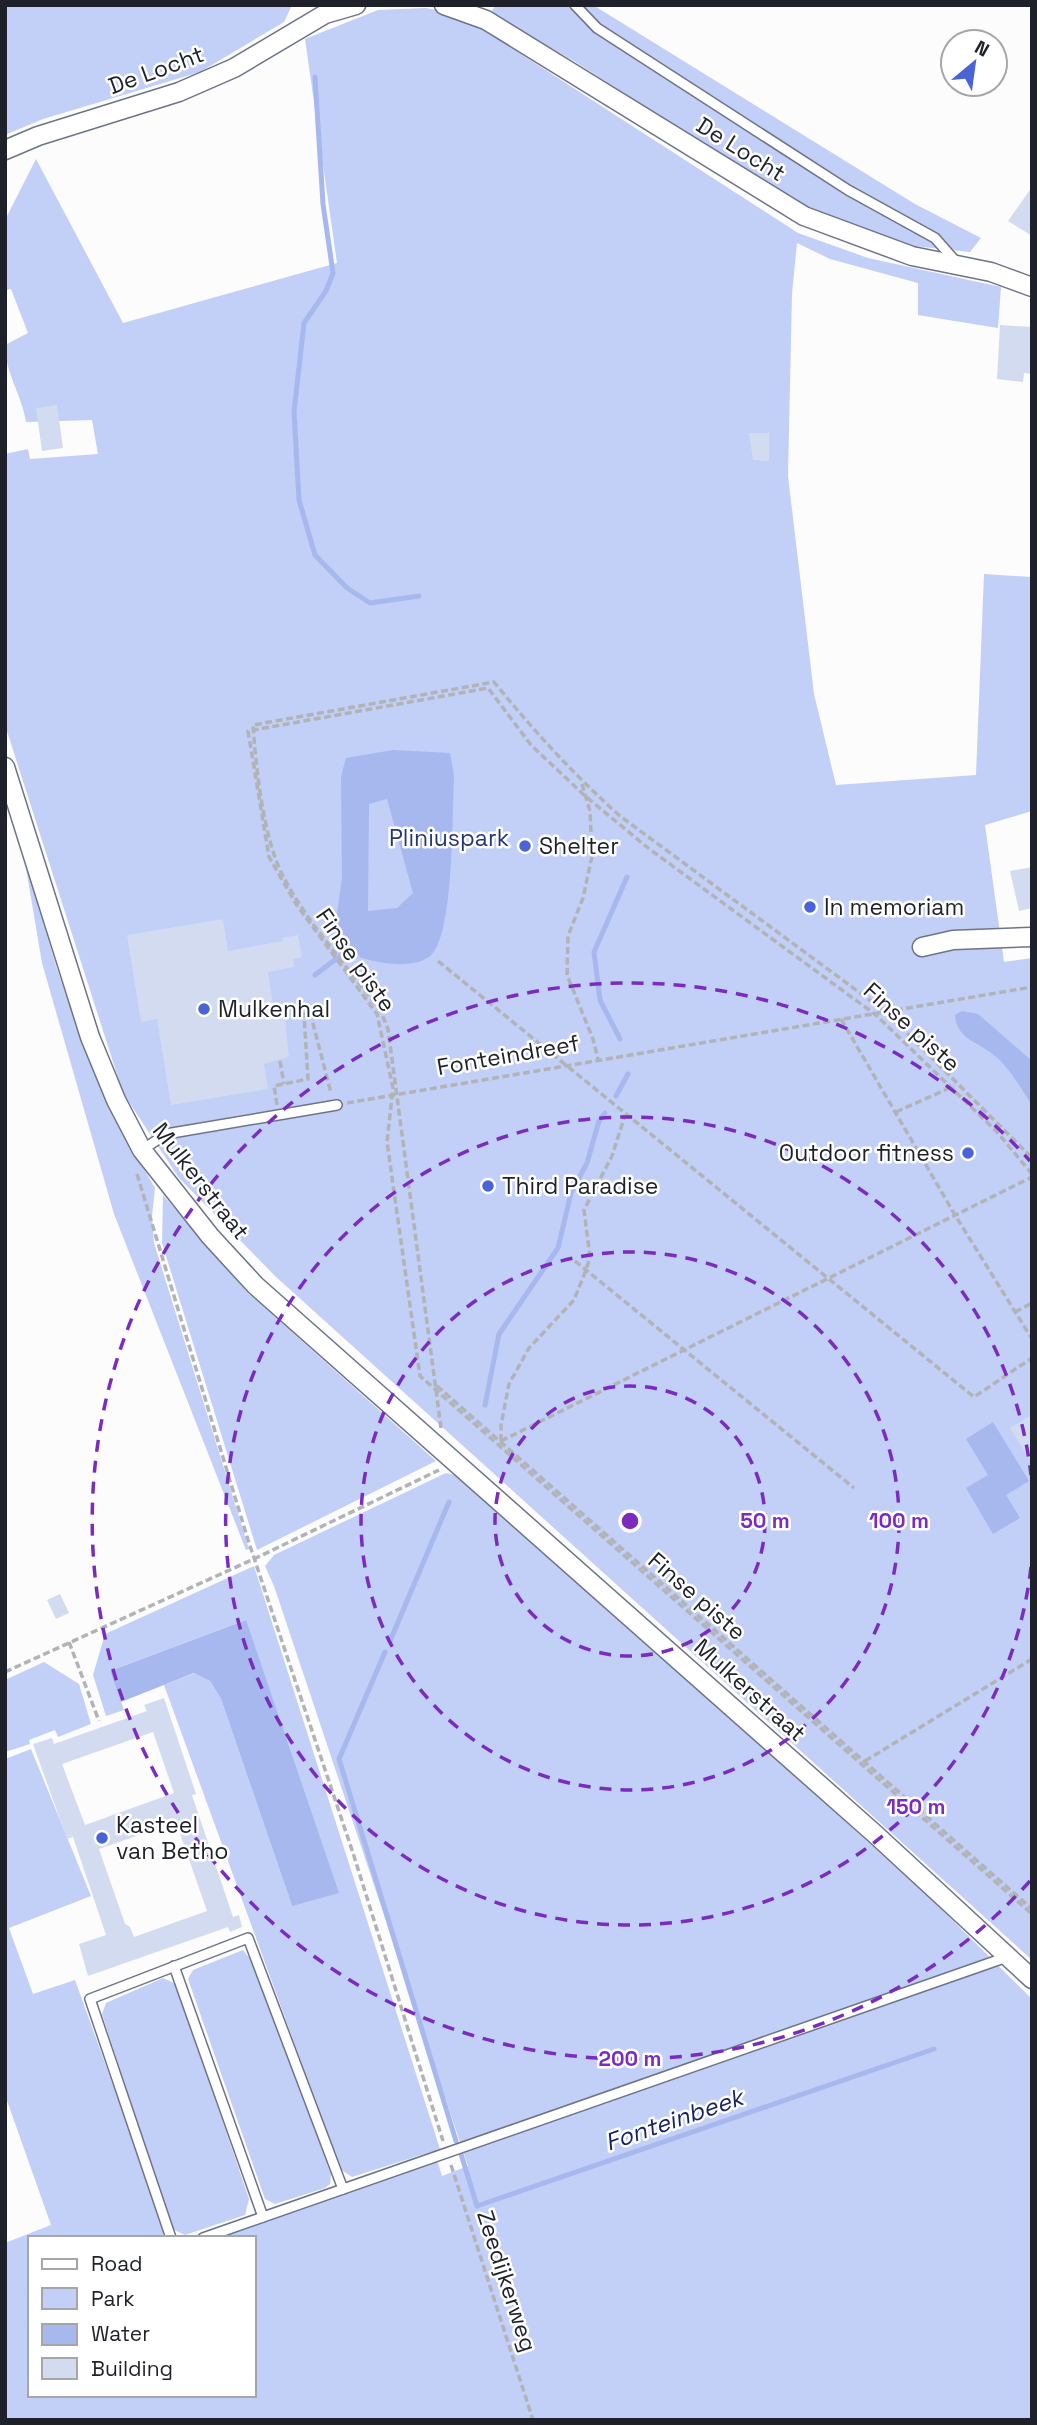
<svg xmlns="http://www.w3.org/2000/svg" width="1037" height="2425" viewBox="0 0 1037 2425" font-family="'Space Grotesk',sans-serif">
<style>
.green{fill:#c2cff7}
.water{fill:#a6b8ee;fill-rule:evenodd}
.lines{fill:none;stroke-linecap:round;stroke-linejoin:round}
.stream{stroke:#a6b8ee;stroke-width:5}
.building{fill:#d3dbf1;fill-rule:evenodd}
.service-casing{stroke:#6e7488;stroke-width:12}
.minor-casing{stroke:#6e7488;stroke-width:21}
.path{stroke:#b2b3b6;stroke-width:3.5;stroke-dasharray:7 3.5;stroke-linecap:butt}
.service{stroke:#fff;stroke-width:9}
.minor{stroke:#fff;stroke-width:18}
.ring{fill:none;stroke:#7b2cbf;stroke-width:3.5;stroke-dasharray:12 9}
.poi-dot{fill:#4a63d7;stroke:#fff;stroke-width:2.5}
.labels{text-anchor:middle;stroke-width:5;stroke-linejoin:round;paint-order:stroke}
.street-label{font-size:23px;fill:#1e2129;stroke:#fff}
.park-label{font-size:23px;fill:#273574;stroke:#fff}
.poi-label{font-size:23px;fill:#1e2129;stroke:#fff;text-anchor:start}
.water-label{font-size:24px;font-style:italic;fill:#17225f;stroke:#fff}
.centre{fill:#7b2cbf;stroke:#fff;stroke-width:3.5}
.ring-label{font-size:21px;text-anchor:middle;font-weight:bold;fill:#7b2cbf;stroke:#fff;stroke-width:5;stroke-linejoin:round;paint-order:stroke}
</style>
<rect width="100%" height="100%" fill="#fcfcfc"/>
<g class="green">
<path d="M5,5H292L284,22L200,72L43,119L5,135Z"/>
<path d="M495,5H593L915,204L981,238L970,252L904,245L819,218L574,61L491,14Z"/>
<path d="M426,8L462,16L798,233L868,258L1001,287L998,328L918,315V283L830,259L797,243L792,294L788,476L814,694L836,785L976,775L984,574L1032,577V811L985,825L1004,962L1032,958V1960L275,1276L179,1178L123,1093L5,725V454L28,449L30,459L98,454L92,420L26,422C22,395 5,373 5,345L28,333L11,289L5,290V220L36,159L123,323L337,263L305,39L378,10Z"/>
<path d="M25,862L57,969L85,1049L118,1124L155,1188L152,1216L154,1243L249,1549L246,1550L114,1214L42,963Z"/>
<path d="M163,1195L248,1293L436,1461L257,1550L162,1243Z"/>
<path d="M446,1473L459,1476L923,1891L1032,1999V2420H5V2243L51,2225L5,2095V1759L31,1749L91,1896L9,1928L33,1994L75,1980L163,2224V2237L30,2238V2395H254V2238H214L437,2160L442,2176L468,2166L274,1586L265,1566L274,1555Z"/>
<path d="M254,1566L440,2149L352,2177L340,2169L164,1685L195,1673L210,1681L221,1699L292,1906L246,1620L110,1671L124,1710L106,1716L93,1675L105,1634Z"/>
<path d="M44,1662L79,1684L91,1724L58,1737L55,1730L29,1740L30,1744L5,1752V1680Z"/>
<path d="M243,1950L255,1965L331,2174L330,2184L325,2188L275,2204L265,2199L188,1979L193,1970Z"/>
<path d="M163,1978L176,1984L249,2199L245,2215L185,2235L172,2229L102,2014L106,2003Z"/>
</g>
<g class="water">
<path d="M393,750L450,753L454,776C452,814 454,926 433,953C418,971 380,963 361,958L347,942L336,921L342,877L341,777L346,758ZM387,799L413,893L397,908L368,911L369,804Z"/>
<path d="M962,1011L978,1014L1032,1061V1105C1021,1089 1010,1068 995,1056C979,1042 956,1039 955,1015Z"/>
<path d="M993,1422L1029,1481L1006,1495L1020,1518L993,1534L966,1488L988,1475L966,1439Z"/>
<path d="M246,1620L339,1893L292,1906L221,1699L210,1681L194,1673L121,1702L110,1671Z"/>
</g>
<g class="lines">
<g class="stream">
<path d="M315,77L323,204L333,273L326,291L304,323L294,412L299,500L315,555L347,588L370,603L419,596"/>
<path d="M315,975L352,947"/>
<path d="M620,1039L600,1000L594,952L627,877"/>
<path d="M616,1096L628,1074"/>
<path d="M485,1405L499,1334L558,1248L571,1193L587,1163L599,1121L605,1113"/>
<path d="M390,1641L449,1502"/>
<path d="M385,1652L339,1759L456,2141"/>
<path d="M461,2154L477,2206L934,2049"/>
</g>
</g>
<g class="building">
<path d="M1032,187V236L1008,221Z"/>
<path d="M1000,325L1032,327V374L1024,373L1023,382L997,379Z"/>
<path d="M57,405L63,448L42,451L36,408Z"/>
<path d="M749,433H769V461L753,460Z"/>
<path d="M1032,867V908L1019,911L1010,871Z"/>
<path d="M223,919L228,951L283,941L282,938L298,935L302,957L293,959L294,967L268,972L274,1011L285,1018L289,1057L264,1064L268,1089L171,1105L157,1019L141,1022L127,935Z"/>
<path d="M1032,1415V1463L1010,1428Z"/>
<path d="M60,1594L69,1613L56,1619L47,1600Z"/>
<path d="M164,1698L196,1794L192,1795L233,1917L239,1915L242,1927L230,1932L228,1927L88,1976L79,1944L106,1935L73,1837L67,1839L33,1744L52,1738L54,1744L147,1711L144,1705ZM153,1732L174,1793L85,1825L62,1764ZM176,1822L207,1911L134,1937L130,1927L125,1924L99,1849Z"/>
</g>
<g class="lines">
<defs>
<g id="service">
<path d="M575,5L597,28L848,190L935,238L957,263"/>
<path d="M142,1150L166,1134L337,1105"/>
<path d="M174,1966L263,2217"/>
<path d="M171,2238L90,1999L248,1938L343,2189"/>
<path d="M203,2238L1007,1957"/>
</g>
<g id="minor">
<path d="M444,5L486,20L804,216L912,256L991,272L1032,287"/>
<path d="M5,150L38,136L179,92L234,68L325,14L356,5"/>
<path d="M5,767L90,1037L116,1100L142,1150L210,1236L255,1285L875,1834L1032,1979"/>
<path d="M922,947L953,940L1032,937"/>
</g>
</defs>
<use href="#service" class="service-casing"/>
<use href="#minor" class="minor-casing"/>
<g class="path">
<path d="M582,784L590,811L592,856L583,898L568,936L567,975L593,1039L598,1059"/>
<path d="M438,961L974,1397L1032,1358"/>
<path d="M841,1019L955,1215L1032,1339"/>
<path d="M280,1061L284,1084"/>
<path d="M347,1103L1032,987"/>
<path d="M277,1105L274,1086L308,1079L304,1014L310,1012L331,1093"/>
<path d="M896,1112L954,1086"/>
<path d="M137,1174L248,1540L353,1853L443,2141"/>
<path d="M1032,1174L997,1132L876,1015L648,848L584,795L531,745L488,688L248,731L269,857L296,904L377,1014L393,1088L387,1142L420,1376L1032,1914"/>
<path d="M575,1261L854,1488"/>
<path d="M1015,1312L1032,1303"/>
<path d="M437,1386L1032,1909"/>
<path d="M441,1428L388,1029L381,1012C349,968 305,921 281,872C263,834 256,768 253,725L494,682C534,731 574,775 620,816L886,1012L1032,1158"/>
<path d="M501,1441L1032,1177"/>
<path d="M501,1441V1425L509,1384L529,1348L574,1300L586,1270L590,1257L584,1210L612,1156L625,1115"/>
<path d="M69,1642L99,1721"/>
<path d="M5,1672L256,1558L439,1470"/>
<path d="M865,1761L1032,1659"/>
<path d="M451,2165L533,2420"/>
</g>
<use href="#service" class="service"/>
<use href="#minor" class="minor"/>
</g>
<g class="ring">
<circle cx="630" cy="1521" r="135"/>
<circle cx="630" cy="1521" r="269"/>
<path d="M1031 1567A404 404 0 1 1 1031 1475"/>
<path d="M1030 1881A538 538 0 1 1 1030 1161"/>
</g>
<g class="poi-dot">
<circle cx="525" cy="846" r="7"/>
<circle cx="810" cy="907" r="7"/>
<circle cx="204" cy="1009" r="7"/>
<circle cx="968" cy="1153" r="7"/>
<circle cx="488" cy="1186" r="7"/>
<circle cx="102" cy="1838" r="7"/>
</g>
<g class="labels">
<g class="street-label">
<text transform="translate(156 70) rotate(-20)" y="8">De Locht</text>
<text transform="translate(741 149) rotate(32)" y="8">De Locht</text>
<text transform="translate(356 960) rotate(55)" y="8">Finse piste</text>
<text transform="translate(912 1027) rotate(42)" y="8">Finse piste</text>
<text transform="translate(508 1055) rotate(-10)" y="8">Fonteindreef</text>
<text transform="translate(201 1181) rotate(52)" y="8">Mulkerstraat</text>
<text transform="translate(697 1596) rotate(41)" y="8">Finse piste</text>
<text transform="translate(750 1690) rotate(42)" y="8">Mulkerstraat</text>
<text transform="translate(507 2281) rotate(72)" y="8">Zeedijkerweg</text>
</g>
<g class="park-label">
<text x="449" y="846">Pliniuspark</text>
</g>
<g class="poi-label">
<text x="539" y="854">Shelter</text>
<text x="824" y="915">In memoriam</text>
<text x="218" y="1017">Mulkenhal</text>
<text x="954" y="1161" text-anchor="end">Outdoor fitness</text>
<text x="502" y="1194">Third Paradise</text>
<text x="116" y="1833">Kasteel<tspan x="116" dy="26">van Betho</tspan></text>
</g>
<g class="water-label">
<text transform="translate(674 2120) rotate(-19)" y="8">Fonteinbeek</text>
</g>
</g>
<circle cx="630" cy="1521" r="10" class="centre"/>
<g class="ring-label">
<text x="765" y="1528">50 m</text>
<text x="899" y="1528">100 m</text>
<text x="916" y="1814">150 m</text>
<text x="630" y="2066">200 m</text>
</g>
<rect width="1037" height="2425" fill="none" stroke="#1e2129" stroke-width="14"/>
<rect x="28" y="2236" width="228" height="161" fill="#ffffff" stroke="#a5a6a9" stroke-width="2"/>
<rect x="42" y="2259" width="35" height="10" fill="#ffffff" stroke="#a5a6a9" stroke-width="2"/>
<text x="91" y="2271" font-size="21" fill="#1e2129">Road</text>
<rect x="42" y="2288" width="35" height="21" fill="#c2cff7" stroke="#a5a6a9" stroke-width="2"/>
<text x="91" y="2306" font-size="21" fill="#1e2129">Park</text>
<rect x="42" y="2324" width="35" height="21" fill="#a6b8ee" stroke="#a5a6a9" stroke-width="2"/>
<text x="91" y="2341" font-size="21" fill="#1e2129">Water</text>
<rect x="42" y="2358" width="35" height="21" fill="#d3dbf1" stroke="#a5a6a9" stroke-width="2"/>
<text x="91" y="2376" font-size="21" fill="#1e2129">Building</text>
<g transform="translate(974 63) rotate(29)"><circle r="33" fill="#ffffff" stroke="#a5a6a9" stroke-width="2"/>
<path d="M0-5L12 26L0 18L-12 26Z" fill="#4a63d7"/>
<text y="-10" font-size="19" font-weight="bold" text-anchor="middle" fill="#1e2129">N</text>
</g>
</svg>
